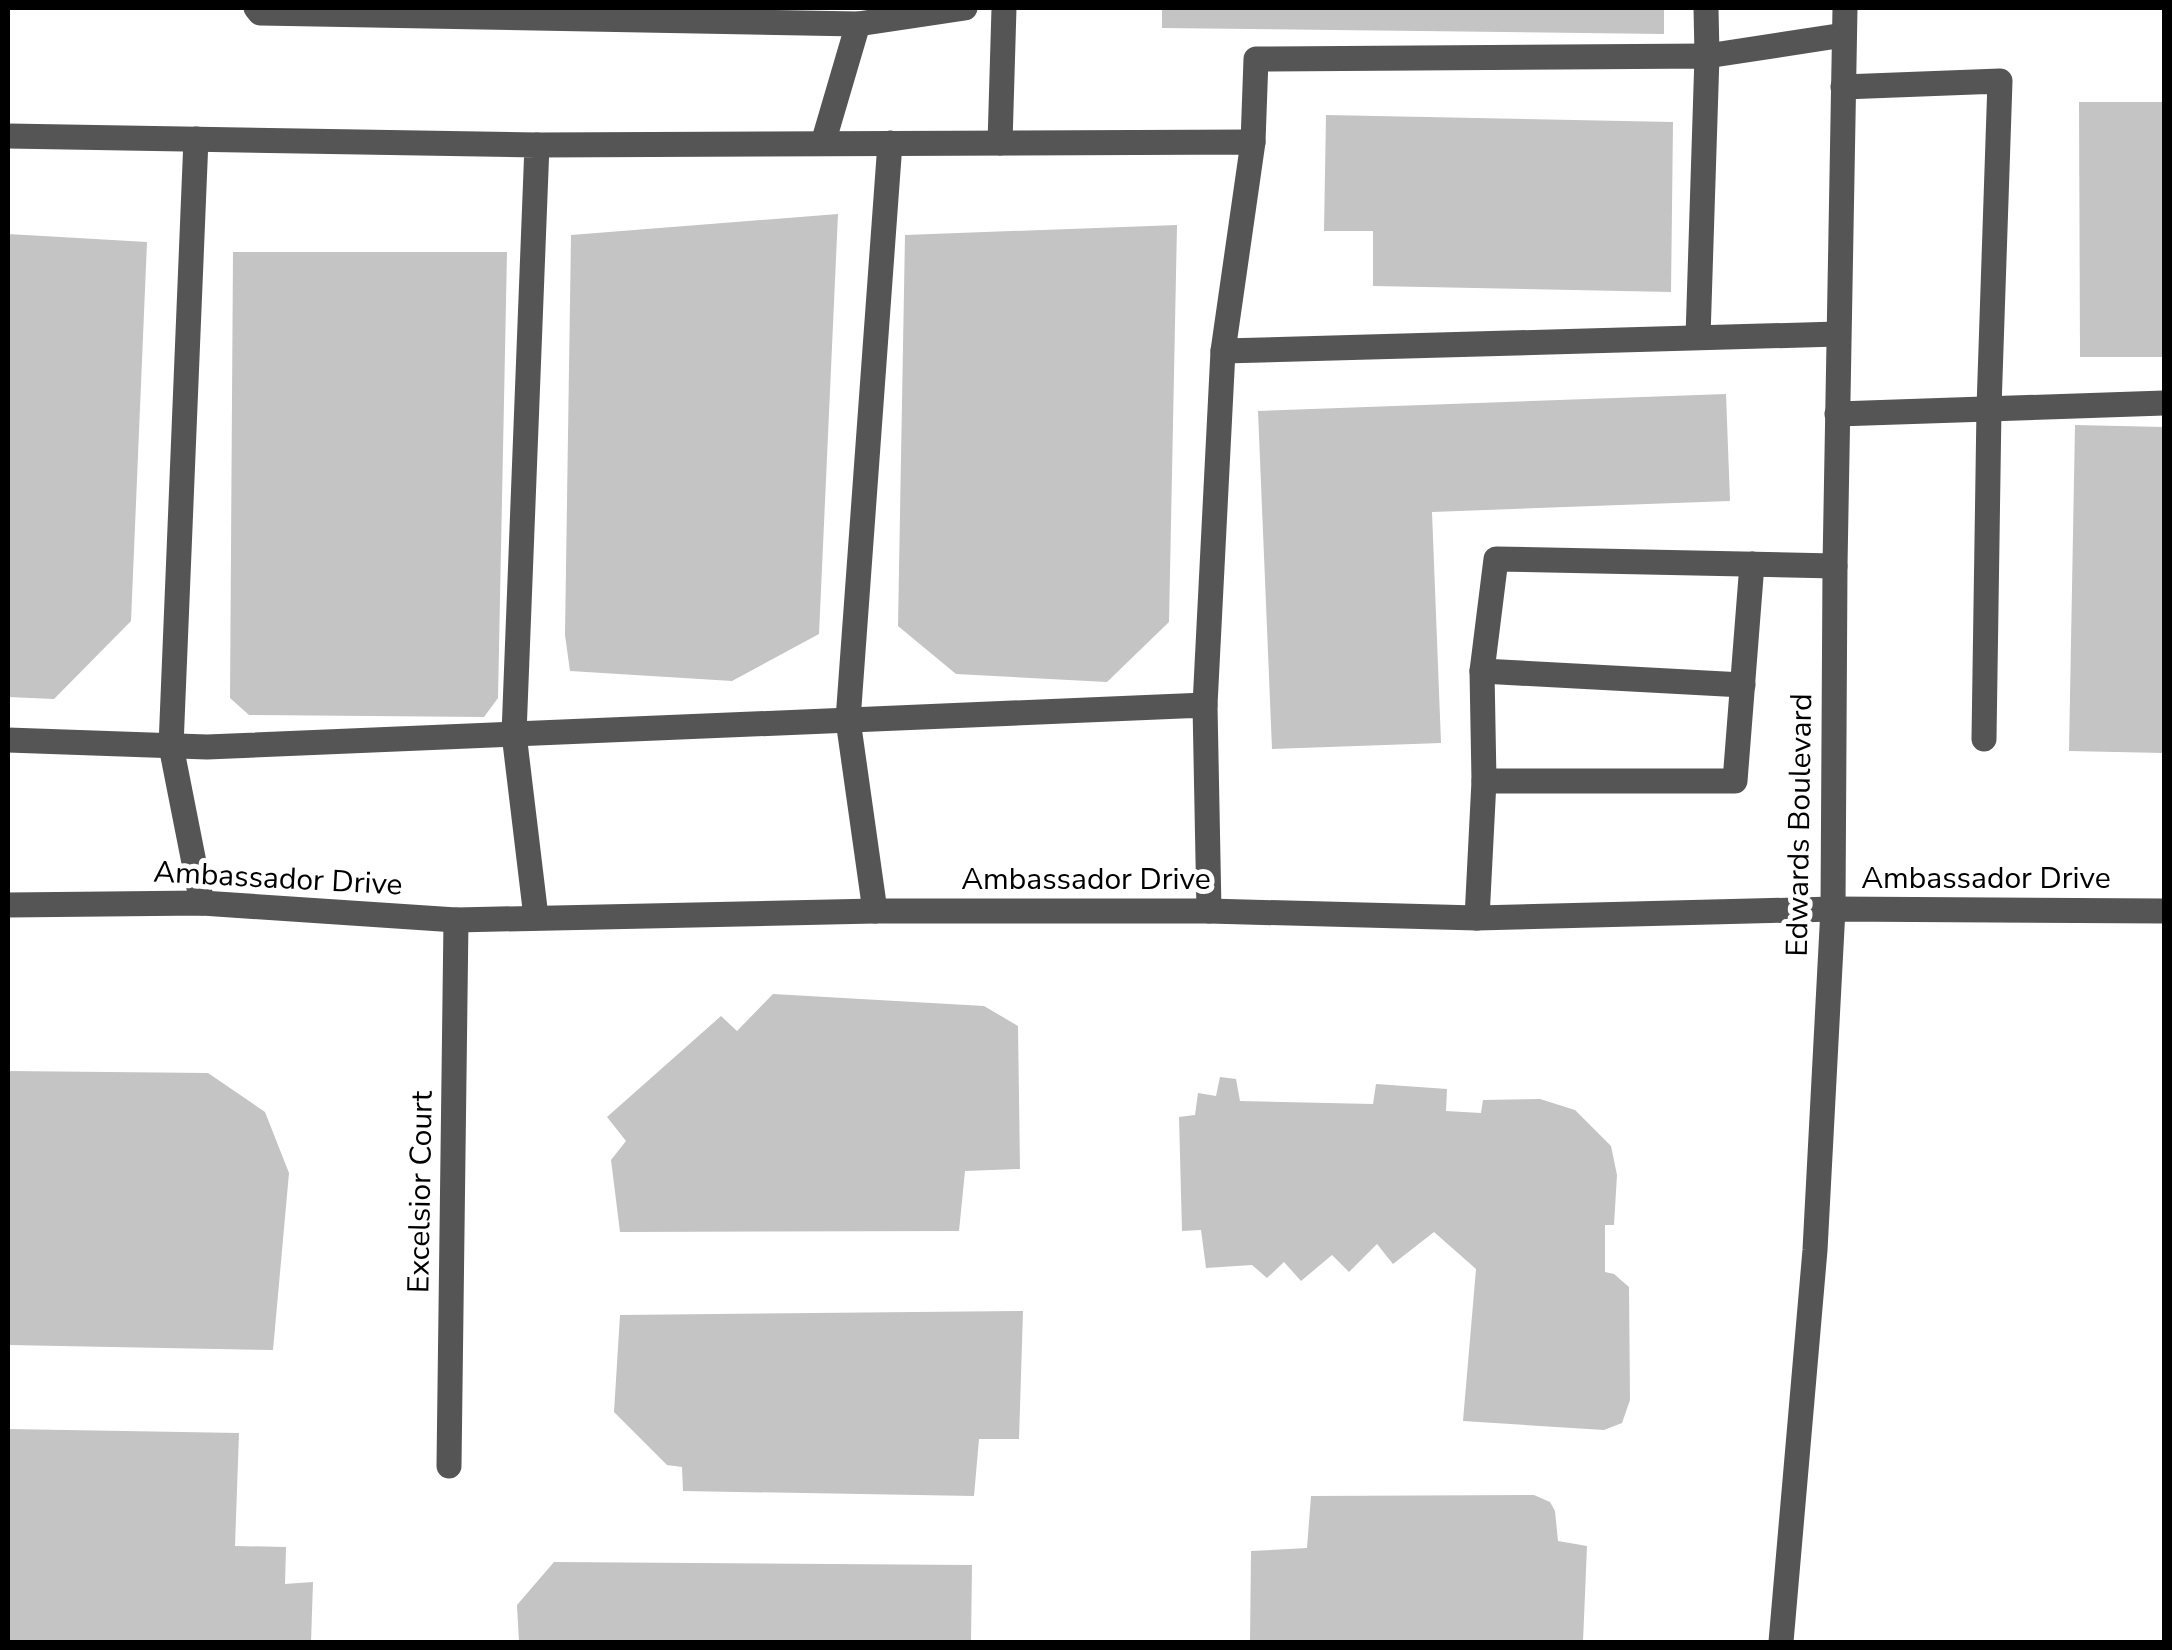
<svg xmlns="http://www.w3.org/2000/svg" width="2172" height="1650" viewBox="0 0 2172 1650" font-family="'Nunito Sans',sans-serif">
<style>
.building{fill:#c4c4c4}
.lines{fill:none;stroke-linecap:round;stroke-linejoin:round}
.minor{stroke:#555;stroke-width:25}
.labels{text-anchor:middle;stroke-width:10;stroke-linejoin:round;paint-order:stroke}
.street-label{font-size:30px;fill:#000;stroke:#fff}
</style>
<rect width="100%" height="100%" fill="#fff"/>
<g class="building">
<path d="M1162,8H1664V34L1162,28Z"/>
<path d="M2079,102H2164V357H2080Z"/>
<path d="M1326,115L1673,122L1671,292L1373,286V231H1324Z"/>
<path d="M838,214L819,634L732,681L570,671L565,635L571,235Z"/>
<path d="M1177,225L1169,622L1107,682L956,674L898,626L905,235Z"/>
<path d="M8,234L147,242L131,621L54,699L8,697Z"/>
<path d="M233,252H507L498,698L484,717L249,715L230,698Z"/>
<path d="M1726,394L1730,501L1432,512L1441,743L1272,749L1258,411Z"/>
<path d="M2075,425L2164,427V753L2069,751Z"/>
<path d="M773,994L984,1006L1018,1026L1020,1169L965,1171L959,1231L620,1232L611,1160L626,1141L607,1117L721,1016L737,1031Z"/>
<path d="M8,1071L208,1073L265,1112L289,1173L273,1350L8,1345Z"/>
<path d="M1220,1077L1236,1079L1240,1101L1373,1104L1376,1084L1447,1089L1446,1111L1481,1113L1483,1100L1540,1099L1575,1110L1611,1146L1617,1175L1614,1225H1605V1272L1614,1274L1629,1287L1630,1400L1622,1423L1604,1430L1463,1421L1476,1269L1434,1232L1393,1264L1377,1244L1349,1272L1332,1255L1301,1281L1284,1262L1267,1278L1252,1265L1206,1268L1201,1230L1182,1231L1179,1117L1195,1115L1198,1093L1216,1096Z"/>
<path d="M1023,1311L1019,1439H979L974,1496L683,1491L682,1467L667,1465L614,1412L620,1315Z"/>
<path d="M8,1429L239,1433L235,1546L286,1547L285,1584L313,1582L311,1642H8Z"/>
<path d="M1534,1495L1550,1502L1555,1511L1558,1541L1587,1546L1583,1642H1250L1251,1551L1307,1548L1311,1496Z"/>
<path d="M554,1562L972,1565L971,1642H519L517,1605Z"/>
</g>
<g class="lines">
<g class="minor">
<path d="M256,8L260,13L858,24L823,143"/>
<path d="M1706,8L1707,56L1844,35"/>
<path d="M858,24L965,8"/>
<path d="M1843,87L2000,81L1989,408L1984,739"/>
<path d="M8,136L537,145L514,734L536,917"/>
<path d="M196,139L171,746L202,903"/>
<path d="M1253,142L1256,59L1707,56L1698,337"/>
<path d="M1000,143L1004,8"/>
<path d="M537,145L1253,142L1223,351L1205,705"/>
<path d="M1223,351L1838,334"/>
<path d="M1837,414L2164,403"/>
<path d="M1482,671L1743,685"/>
<path d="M8,740L207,747L1205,705L1209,911"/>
<path d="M1484,781H1735L1752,564"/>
<path d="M8,905L202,903L456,920L875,911H1209L1477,918L1833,909L2164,911"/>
<path d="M875,911L848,720L890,143"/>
<path d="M1477,918L1484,781L1482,671L1496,559L1835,566"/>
<path d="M449,1466L456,920"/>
<path d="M1781,1642L1815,1250L1833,909L1835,566L1845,8"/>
</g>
</g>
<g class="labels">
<g class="street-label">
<text transform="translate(1799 825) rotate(-89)" y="10">Edwards Boulevard</text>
<text transform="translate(278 878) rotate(3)" y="10">Ambassador Drive</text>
<text x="1986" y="888">Ambassador Drive</text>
<text x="1086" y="889">Ambassador Drive</text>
<text transform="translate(420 1192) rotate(-89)" y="10">Excelsior Court</text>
</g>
</g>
<rect width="2172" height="1650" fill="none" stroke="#000000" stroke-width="20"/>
</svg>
